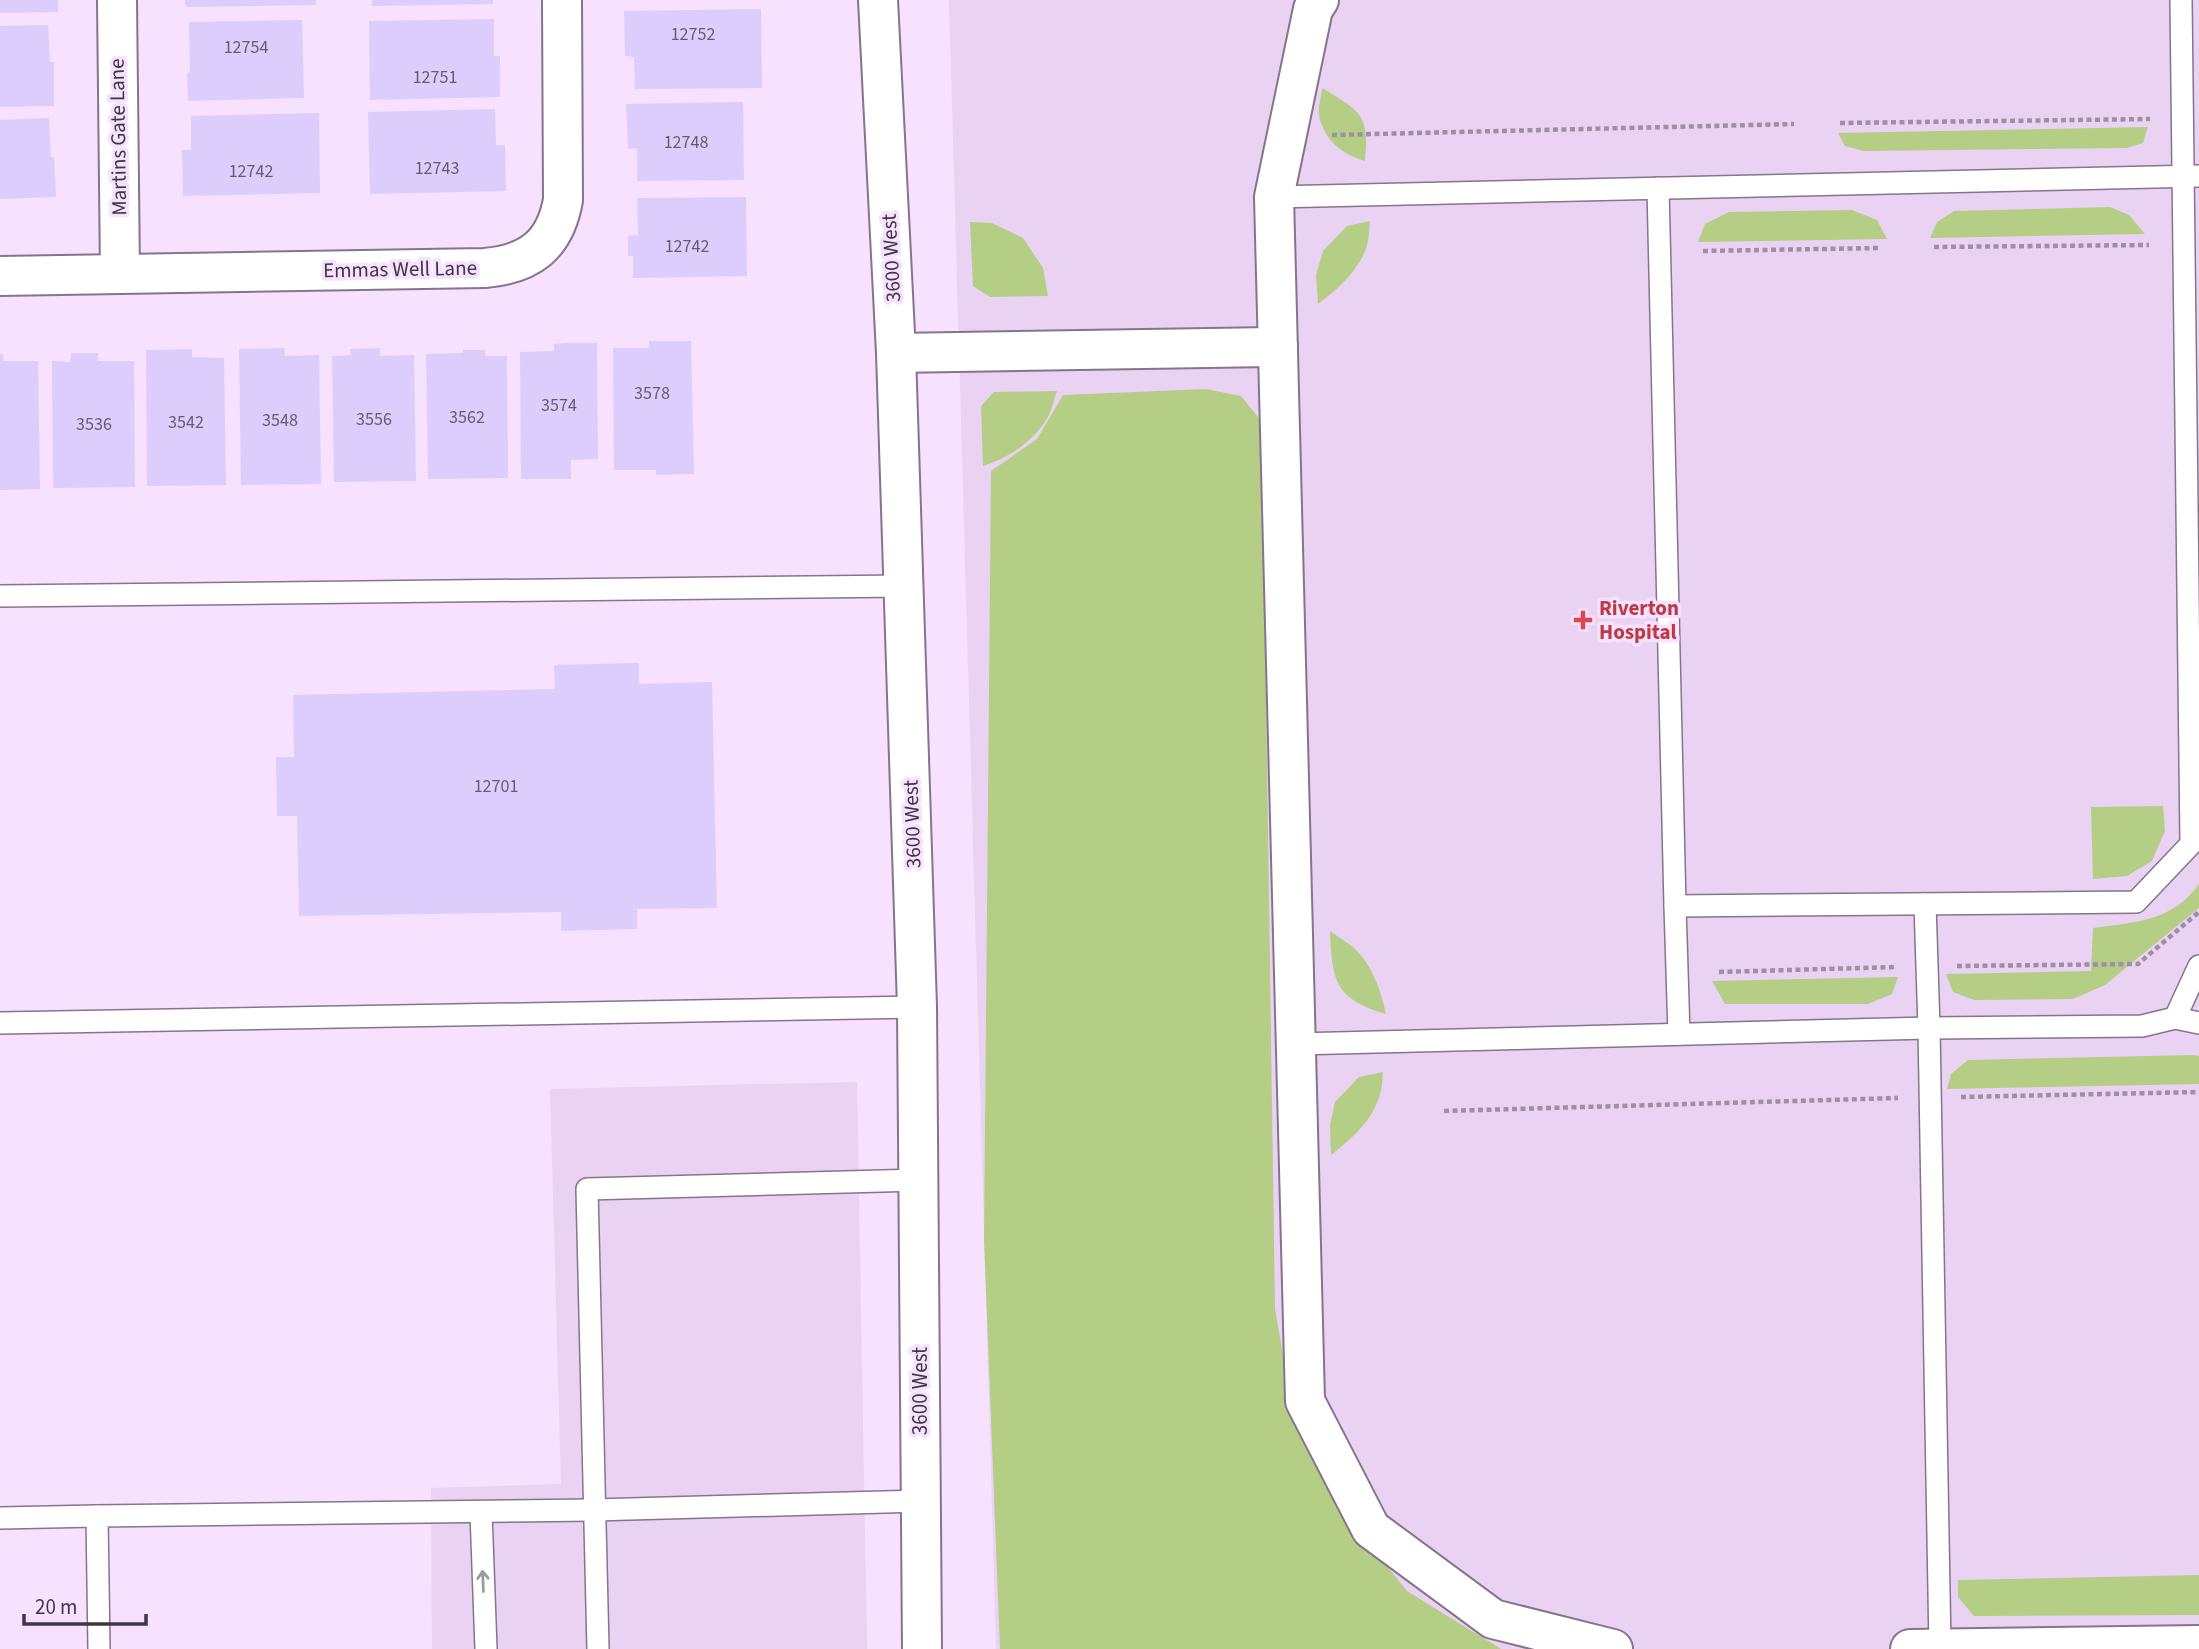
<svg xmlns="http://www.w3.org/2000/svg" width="2199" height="1649" viewBox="0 0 2199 1649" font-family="'Source Sans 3',sans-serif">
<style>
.built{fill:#ead2f3}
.green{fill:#b4ce86}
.building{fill:#dccdfd}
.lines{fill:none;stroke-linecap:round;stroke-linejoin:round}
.service-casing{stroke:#86748d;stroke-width:24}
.minor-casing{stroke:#86748d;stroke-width:42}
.secondary-casing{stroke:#86748d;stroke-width:42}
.path{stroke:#9e8fa4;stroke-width:4.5;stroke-dasharray:5 3.5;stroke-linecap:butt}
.service{stroke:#fff;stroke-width:21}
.minor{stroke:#fff;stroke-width:38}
.secondary{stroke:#fff;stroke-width:38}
.oneway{stroke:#9e9aa0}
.health-dot{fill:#e0444e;stroke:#f6e1fe;stroke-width:2.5}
.labels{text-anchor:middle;stroke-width:7;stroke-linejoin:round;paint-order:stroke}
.number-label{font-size:18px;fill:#665c70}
.street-label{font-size:21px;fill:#3e3641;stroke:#f6e1fe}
.health-label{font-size:21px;font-weight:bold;fill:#be3a42;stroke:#f6e1fe;text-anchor:start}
</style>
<rect width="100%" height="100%" fill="#f6e1fe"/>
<g class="built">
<path d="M949,0H2199V1649H996Z"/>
<path d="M857,1082L867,1649H432L431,1488L561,1484L550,1089Z"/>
</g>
<g class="green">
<path d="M1322,88C1360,111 1370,114 1365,161C1342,154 1325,141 1319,116C1318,108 1321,97 1322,88Z"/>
<path d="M2148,127L2143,143L2127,148L1864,151L1845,146L1838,133Z"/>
<path d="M2110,207L2129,215L2145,234L1930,238L1937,222L1954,211Z"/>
<path d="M1852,210L1877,220L1887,239L1698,242L1705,224L1729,212Z"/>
<path d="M1370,221C1369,230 1369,241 1366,249C1357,272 1337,290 1318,304L1316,275L1323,251L1347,226Z"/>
<path d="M970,222L992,223L1023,238L1043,268L1048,296L990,297L973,286Z"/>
<path d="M1206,389L1241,396L1262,422L1275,1309L1296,1429L1347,1516L1407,1591L1501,1649H1000L984,1240L991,471L1037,439L1063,395Z"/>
<path d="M1057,391C1054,399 1052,409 1048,417C1034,441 1009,458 983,466L981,406L994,392Z"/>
<path d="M2163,806L2165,831L2152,861L2127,876L2093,879L2091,807Z"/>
<path d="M2199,884V908L2105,985L2073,999L1974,1000L1953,992L1946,974L2091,971L2093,928C2135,922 2172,922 2199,884Z"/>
<path d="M1330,931C1339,938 1351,944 1358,952C1374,969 1381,992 1386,1014C1335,999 1332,981 1330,931Z"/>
<path d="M1898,977L1892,994L1868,1004H1725L1712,981Z"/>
<path d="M2193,1055L2199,1056V1084L1947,1089L1951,1074L1968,1060Z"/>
<path d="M1383,1072C1382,1081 1382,1092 1378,1100C1370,1123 1350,1140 1331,1155L1330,1125L1335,1102L1359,1077Z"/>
<path d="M2199,1575V1615L1974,1616L1958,1597V1580Z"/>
</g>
<g class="building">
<path d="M0,0H58V12L0,13Z"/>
<path d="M185,0H316V5L186,7Z"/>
<path d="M372,0H493V4L372,6Z"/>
<path d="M761,9L762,88L635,89L634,57L625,56L624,11Z"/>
<path d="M494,19V56H500V97L370,100L369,21Z"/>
<path d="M302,20L304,98L188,101L187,73L190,72L189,22Z"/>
<path d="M48,25L50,62H54V106L0,107V26Z"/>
<path d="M743,102L744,180L637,181V148L628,149L626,104Z"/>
<path d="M495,109L496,145H505L506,191L370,194L368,112Z"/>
<path d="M319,113L320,193L183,196L182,150H191V116Z"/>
<path d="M49,118L51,157H54L56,197L0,199V120Z"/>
<path d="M746,197L747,276L633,278V256H628V236L638,235L637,198Z"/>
<path d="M649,341H691L694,474L656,475V470H614L613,348H649Z"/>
<path d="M564,343H597L598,459L571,460V479H521L520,352L554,351V344Z"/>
<path d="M284,348L285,356L319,355L321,484L241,485L239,349Z"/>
<path d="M380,348V356L414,355L416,481L334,482L332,356L351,355L350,349Z"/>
<path d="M192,349V357L224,358L226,485L147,486L146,350Z"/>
<path d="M463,350H485V356H507L508,478L428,479L426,354L463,353Z"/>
<path d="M71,353H98V361H134L135,487L53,488L52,361L71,362Z"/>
<path d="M0,354H3V361H38L40,489L0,490Z"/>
<path d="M639,663V684L712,682L717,908L637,909V929L561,931V912L299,916L297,816H277L276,757H294L293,695L555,689L554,665Z"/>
</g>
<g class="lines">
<defs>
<g id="service">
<path d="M1658,188L1675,906L1679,1034"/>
<path d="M1274,197L2199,176"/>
<path d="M0,596L905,586"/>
<path d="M1925,904L1929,1028L1940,1648"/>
<path d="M1675,906L2136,902L2191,844L2181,0"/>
<path d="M2175,1018L2199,966"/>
<path d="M0,1023L917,1007"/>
<path d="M1296,1044L1929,1028L2142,1026L2175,1018L2199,1023"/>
<path d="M481,1512L486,1649"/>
<path d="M0,1518L97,1516"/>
<path d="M99,1649L97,1516L594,1510L921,1501"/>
<path d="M598,1649L587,1189L919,1180"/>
</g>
<g id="minor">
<path d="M117,0L120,274"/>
<path d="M1319,0L1313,9L1274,197L1305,1401L1371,1529L1493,1619L1613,1649"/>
<path d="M0,276L485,268C530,264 555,245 563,200L562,0"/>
<path d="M896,353L1278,347"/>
<path d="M1910,1649L2199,1645"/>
</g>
<path id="secondary" d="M878,0L896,353L917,1007L922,1649"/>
</defs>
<use href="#service" class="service-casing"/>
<use href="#minor" class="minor-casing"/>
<use href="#secondary" class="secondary-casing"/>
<g class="path">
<path d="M1840,123L2150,119"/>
<path d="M1332,135L1794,124"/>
<path d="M1934,247L2149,245"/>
<path d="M1703,251L1879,248"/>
<path d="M1957,966L2138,964L2199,912"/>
<path d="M1719,972L1895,967"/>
<path d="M1961,1097L2199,1092"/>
<path d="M1444,1111L1898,1098"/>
</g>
<use href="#service" class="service"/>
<use href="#minor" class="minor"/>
<use href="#secondary" class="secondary"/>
</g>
<defs><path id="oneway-shaft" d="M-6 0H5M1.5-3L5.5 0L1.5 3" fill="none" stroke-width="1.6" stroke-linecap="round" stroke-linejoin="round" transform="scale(1.75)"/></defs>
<use class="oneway" href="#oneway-shaft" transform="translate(483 1581) rotate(-92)"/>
<path class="health-dot" d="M1579.5 609.5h7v7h7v7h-7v7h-7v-7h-7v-7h7z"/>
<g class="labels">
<g class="number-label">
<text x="693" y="40">12752</text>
<text x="246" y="53">12754</text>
<text x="435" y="83">12751</text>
<text x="686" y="148">12748</text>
<text x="437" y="174">12743</text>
<text x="251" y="177">12742</text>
<text x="687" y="252">12742</text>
<text x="652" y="399">3578</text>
<text x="559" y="411">3574</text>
<text x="467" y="423">3562</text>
<text x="374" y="425">3556</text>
<text x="280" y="426">3548</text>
<text x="186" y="428">3542</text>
<text x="94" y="430">3536</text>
<text x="496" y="792">12701</text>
</g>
<g class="street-label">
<text transform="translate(118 137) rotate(-91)" y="7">Martins Gate Lane</text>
<text transform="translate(891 258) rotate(-93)" y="7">3600 West</text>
<text transform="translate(400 269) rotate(-1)" y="7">Emmas Well Lane</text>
<text transform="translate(912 824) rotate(-92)" y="7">3600 West</text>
<text transform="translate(920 1391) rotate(-90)" y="7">3600 West</text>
</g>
<g class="health-label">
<text x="1599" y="615">Riverton<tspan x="1599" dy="24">Hospital</tspan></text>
</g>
</g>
<path d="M24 1614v10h122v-10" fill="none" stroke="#3e3641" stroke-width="3.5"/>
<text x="35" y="1614" font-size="21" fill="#3e3641" stroke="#f6e1fe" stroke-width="5" paint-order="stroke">20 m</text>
</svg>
